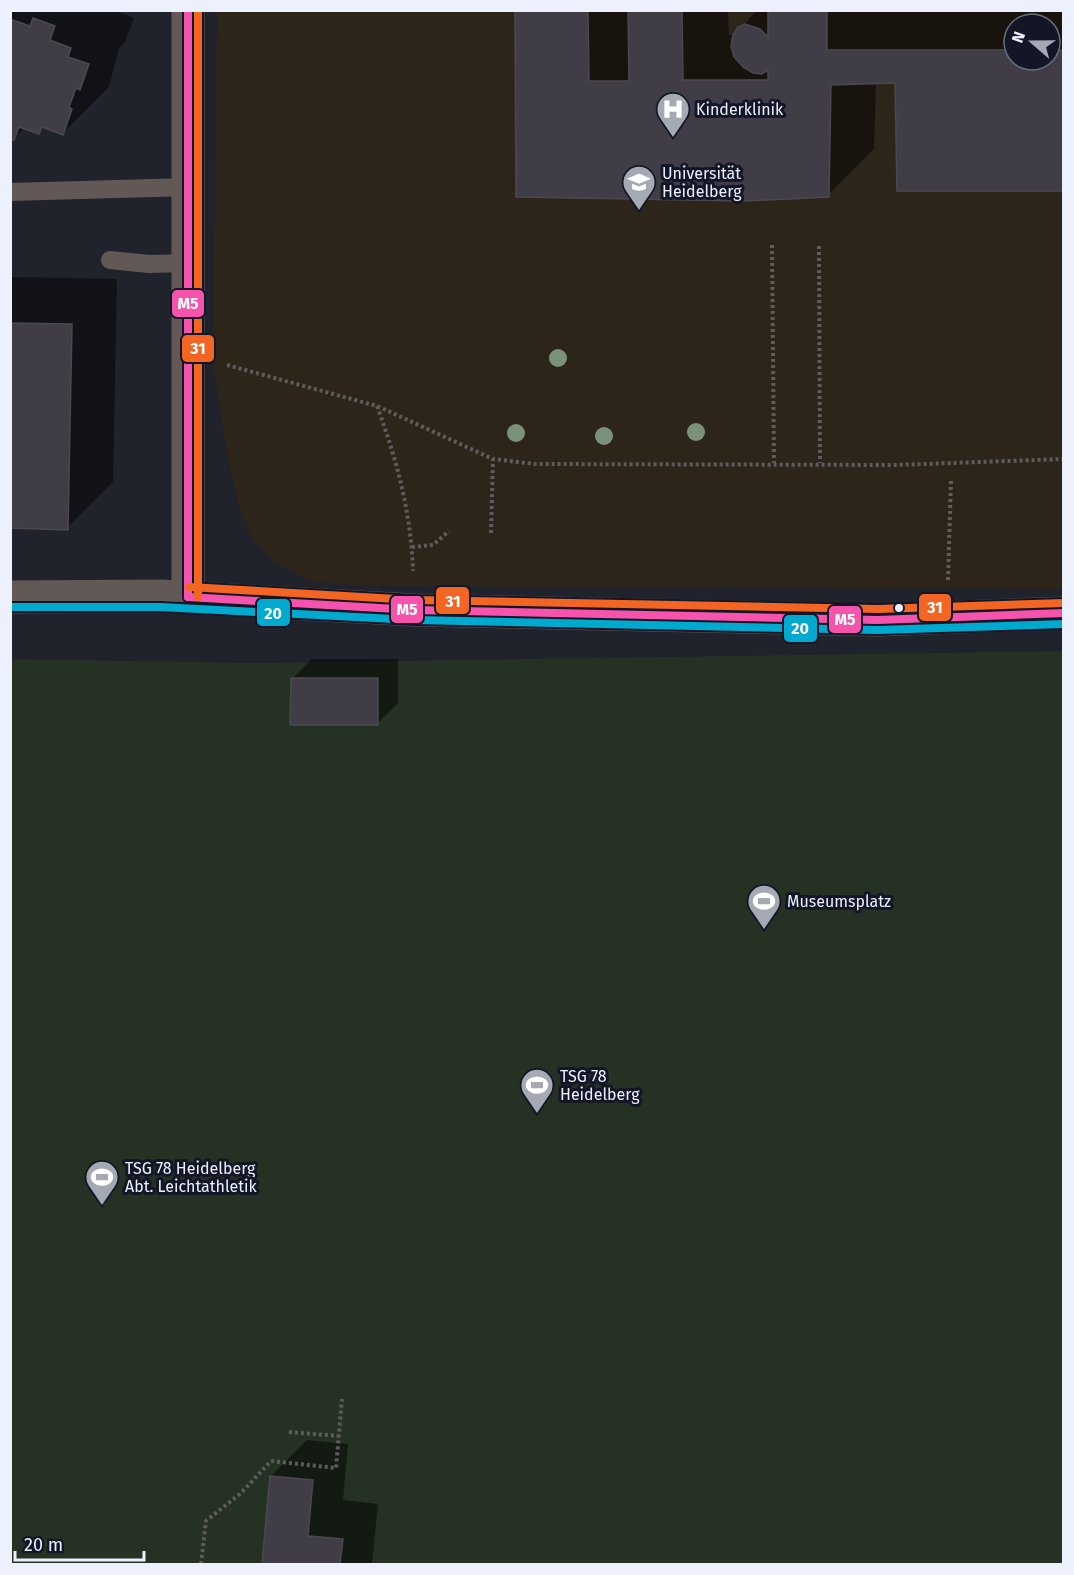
<svg xmlns="http://www.w3.org/2000/svg" width="1074" height="1575" viewBox="0 0 1074 1575" font-family="'Fira Sans',sans-serif">
<style>
.education{fill:#2d2519;fill-rule:evenodd}
.green{fill:#253122}
.shadow{fill:#0007;fill-rule:evenodd}
.building{fill:#403d46;stroke:#4a4950;stroke-width:1.5}
.lines{fill:none;stroke-linecap:round;stroke-linejoin:round}
.path{stroke:#605b5c;stroke-width:4;stroke-dasharray:3 3;stroke-linecap:butt}
.service{stroke:#625956;stroke-width:18}
.minor{stroke:#625956;stroke-width:33}
.bus-1-casing{stroke:#121627;stroke-width:12}
.bus-2-casing{stroke:#121627;stroke-width:12}
.bus-3-casing{stroke:#121627;stroke-width:12}
.bus-1{stroke:#f653ac;stroke-width:8}
.bus-2{stroke:#00a9ce;stroke-width:8}
.bus-3{stroke:#f26522;stroke-width:8}
.tree{fill:#7b927a}
.bus-dot{fill:#edf1fe;stroke:#121627;stroke-width:2}
.labels{text-anchor:middle;stroke-width:6;stroke-linejoin:round;paint-order:stroke}
.poi-label{font-size:16px;fill:#edf1fe;stroke:#121627;text-anchor:start}
.line-badge{stroke:#121627;stroke-width:2}
.badge-label{font-size:16px;text-anchor:middle;font-weight:bold;fill:#fff}
</style>
<rect width="100%" height="100%" fill="#20222c"/>
<path class="education" d="M217,11H1063V589L370,586L312,582L275,562L253,540L241,514L226,450L213,362ZM1014,24H1050V60H1014Z"/>
<path class="green" d="M1063,651V1564H11V659L255,663Z"/>
<g class="shadow">
<path d="M10,10H113L134,18L125,42L119,48L109,87L63,133L45,126L39,132L25,127L13,139L10,138Z"/>
<path d="M517,10H728L729,35H735L757,10H1064V190L896,81L876,82L874,149L828,195H517ZM1014,24H1050V60H1014Z"/>
<path d="M10,277L117,279L113,482L67,528L10,527Z"/>
<path d="M312,659H398V703L377,724L292,679Z"/>
<path d="M307,1440L348,1444L343,1500L378,1504L372,1564H263L271,1476Z"/>
</g>
<g class="building">
<path d="M515,10H588L589,81H629L628,10H682L683,80H768V70L762,74L753,73L743,67L734,57L731,46L733,35L738,27L745,24L760,29L768,37V10H827V50H1014V60H1050V50H1064V191H897L895,83L831,85L829,197L745,201L516,197Z"/>
<path d="M33,18L55,26L50,40L71,48L68,57L89,64L80,90L76,88L69,107L72,109L63,135L42,127L39,134L19,127L14,140L10,139V19L30,26Z"/>
<path d="M10,323L72,324L68,530L10,528Z"/>
<path d="M291,678H378V725H290Z"/>
<path d="M270,1476L313,1480L308,1536L343,1539L340,1564H262Z"/>
</g>
<g class="lines">
<g class="path">
<path d="M772,245L774,463"/>
<path d="M819,246L820,463"/>
<path d="M227,365L377,406L493,459L534,464L895,465L1064,459"/>
<path d="M377,406C397,460 411,513 413,571"/>
<path d="M491,533L493,459"/>
<path d="M412,547L433,545L449,531"/>
<path d="M948,580L951,479"/>
<path d="M289,1432L339,1436"/>
<path d="M201,1564L206,1521L241,1493L271,1461L336,1468L342,1399"/>
</g>
<g class="service">
<path d="M10,192L189,187"/>
<path d="M110,260L149,264L189,263"/>
</g>
<g class="minor">
<path d="M188,10V597"/>
<path d="M10,597L160,596L414,610L878,620L1064,613"/>
</g>
<defs>
<g id="bus-1">
<path d="M188,10V597"/>
<path d="M188,597L414,610L878,620L1064,613"/>
</g>
<path id="bus-2" d="M10,607H160L414,620L878,630L1064,624"/>
<g id="bus-3">
<path d="M198,10V597"/>
<path d="M189,587L414,600L878,609L1064,603"/>
</g>
</defs>
<use href="#bus-1" class="bus-1-casing"/>
<use href="#bus-2" class="bus-2-casing"/>
<use href="#bus-3" class="bus-3-casing"/>
<use href="#bus-1" class="bus-1"/>
<use href="#bus-2" class="bus-2"/>
<use href="#bus-3" class="bus-3"/>
</g>
<g class="tree">
<circle cx="558" cy="358" r="9"/>
<circle cx="696" cy="432" r="9"/>
<circle cx="516" cy="433" r="9"/>
<circle cx="604" cy="436" r="9"/>
</g>
<defs>
<symbol id="hospital-pin" viewBox="-11 -11 22 30"><path d="M0 17L-7.5 6A9.5 9.5 0 1 1 7.5 6Z" fill="#a5a9b4" stroke="#121627"/><path d="M-5-5h3v3.5h4V-5h3V5h-3V1.5h-4V5h-3Z" fill="#fff"/></symbol>
<symbol id="university-pin" viewBox="-11 -11 22 30"><path d="M0 17L-7.5 6A9.5 9.5 0 1 1 7.5 6Z" fill="#a5a9b4" stroke="#121627"/><path d="M0-5L7-2L0 1L-7-2ZM-4 1L0 2.5L4 1V4Q0 6-4 4Z" fill="#fff"/></symbol>
<symbol id="stadium-pin" viewBox="-11 -11 22 30"><path d="M0 17L-7.5 6A9.5 9.5 0 1 1 7.5 6Z" fill="#a5a9b4" stroke="#121627"/><path d="M0-5a6.5 5 0 1 0 0 10a6.5 5 0 1 0 0-10ZM-3.5-1.8h7v3.6h-7Z" fill="#fff"/></symbol>
</defs>
<g fill-rule="evenodd">
<use href="#hospital-pin" x="654" y="90" width="38" height="52"/>
<use href="#university-pin" x="620" y="163" width="38" height="52"/>
<use href="#stadium-pin" x="745" y="882" width="38" height="52"/>
<use href="#stadium-pin" x="518" y="1066" width="38" height="52"/>
<use href="#stadium-pin" x="83" y="1158" width="38" height="52"/>
</g>
<circle class="bus-dot" cx="899" cy="608" r="5"/>
<g class="labels">
<g class="poi-label">
<text x="696" y="115">Kinderklinik</text>
<text x="662" y="179">Universität<tspan x="662" dy="18">Heidelberg</tspan></text>
<text x="787" y="907">Museumsplatz</text>
<text x="560" y="1082">TSG 78<tspan x="560" dy="18">Heidelberg</tspan></text>
<text x="125" y="1174">TSG 78 Heidelberg<tspan x="125" dy="18">Abt. Leichtathletik</tspan></text>
</g>
</g>
<g class="line-badge">
<rect x="171" y="289" width="34" height="29" rx="6" fill="#f653ac"/>
<rect x="181" y="334" width="34" height="29" rx="6" fill="#f26522"/>
<rect x="435" y="586" width="35" height="29" rx="6" fill="#f26522"/>
<rect x="918" y="593" width="34" height="29" rx="6" fill="#f26522"/>
<rect x="390" y="595" width="34" height="29" rx="6" fill="#f653ac"/>
<rect x="256" y="598" width="35" height="29" rx="6" fill="#00a9ce"/>
<rect x="828" y="605" width="34" height="29" rx="6" fill="#f653ac"/>
<rect x="783" y="614" width="35" height="29" rx="6" fill="#00a9ce"/>
</g>
<g class="badge-label">
<text x="188" y="309">M5</text>
<text x="198" y="354">31</text>
<text x="453" y="607">31</text>
<text x="935" y="613">31</text>
<text x="407" y="615">M5</text>
<text x="273" y="619">20</text>
<text x="845" y="625">M5</text>
<text x="800" y="634">20</text>
</g>
<rect width="1074" height="1575" fill="none" stroke="#edf1fe" stroke-width="24"/>
<g transform="translate(1032 42) rotate(290)"><circle r="28" fill="#121627" stroke="#6a6e7d" stroke-width="1.5"/>
<path d="M0-4.5L10 22L0 15L-10 22Z" fill="#a5a9b4"/>
<text y="-9" font-size="16" font-weight="bold" text-anchor="middle" fill="#edf1fe">N</text>
</g>
<path d="M15 1551v9h129v-9" fill="none" stroke="#edf1fe" stroke-width="3"/>
<text x="24" y="1551" font-size="18" fill="#edf1fe" stroke="#121627" stroke-width="4.5" paint-order="stroke">20 m</text>
</svg>
